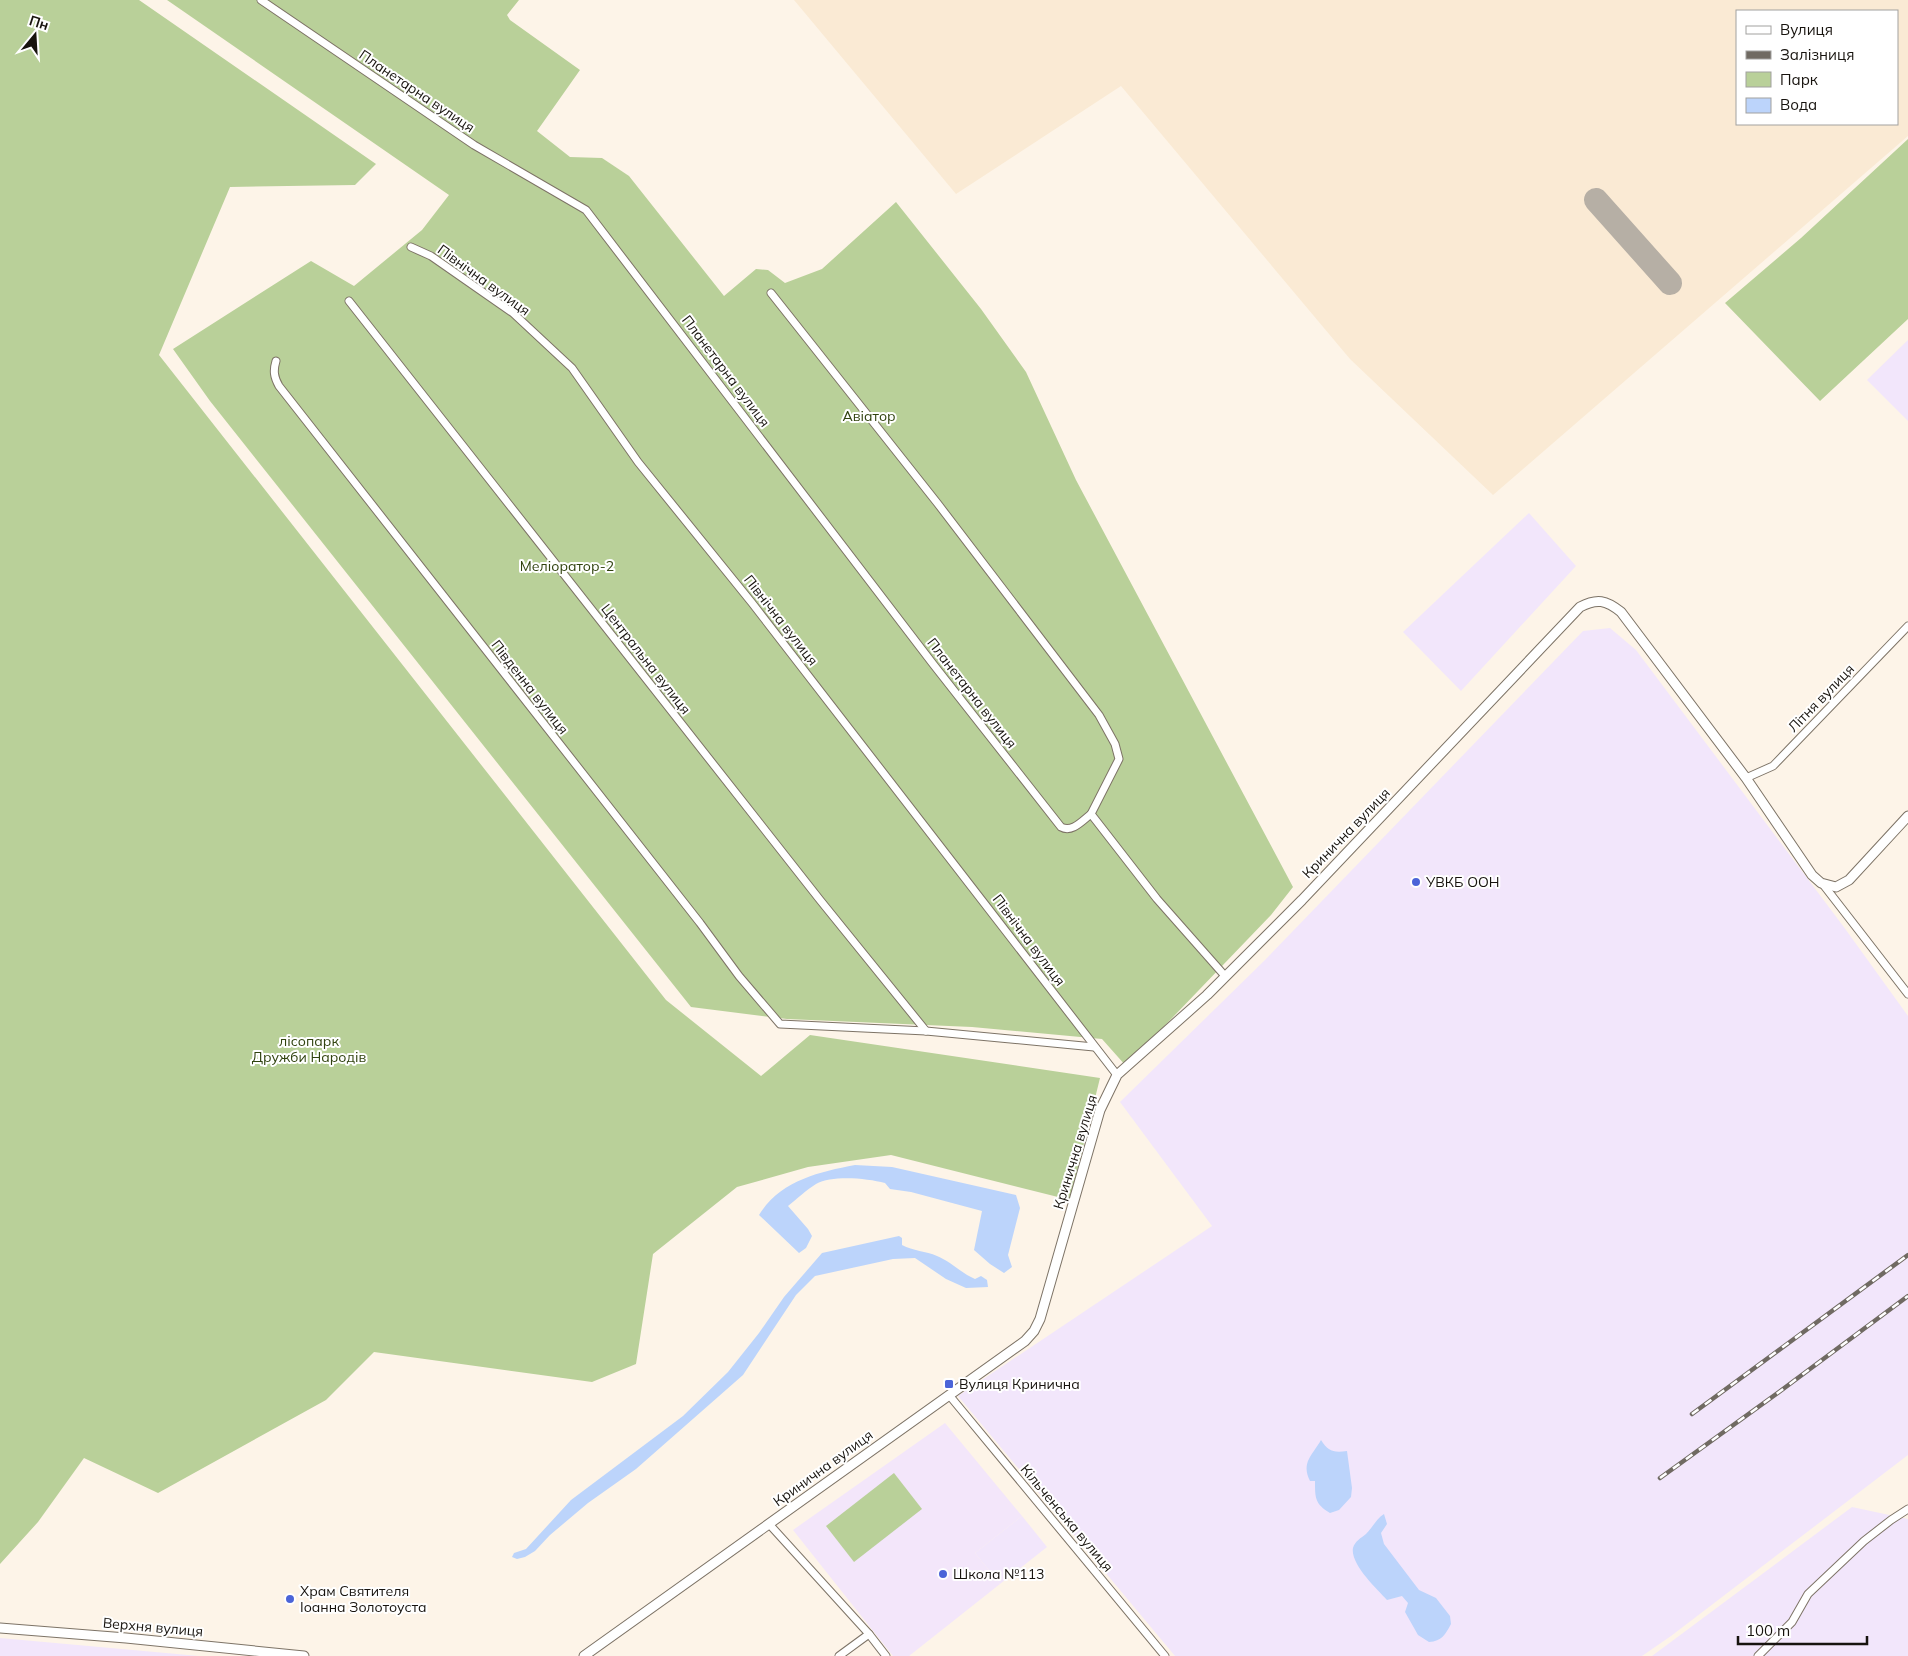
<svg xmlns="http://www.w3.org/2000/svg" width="1908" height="1656" viewBox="0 0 1908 1656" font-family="Mulish,sans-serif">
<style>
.built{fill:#faead4;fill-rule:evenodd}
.industrial{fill:#f2e6fb}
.education{fill:#f3e6fa}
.green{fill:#b9d099}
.water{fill:#bcd4fb}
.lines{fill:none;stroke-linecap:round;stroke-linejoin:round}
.taxiway{stroke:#b6afa5;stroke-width:24}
.minor-casing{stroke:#7d7366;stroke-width:9}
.tertiary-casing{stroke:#7d7366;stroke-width:11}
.minor{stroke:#fff;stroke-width:7}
.tertiary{stroke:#fff;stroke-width:9}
.rail-casing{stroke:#706a62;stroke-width:4.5}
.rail{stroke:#fff;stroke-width:2.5;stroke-dasharray:8;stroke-linecap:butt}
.poi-dot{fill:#4b64d8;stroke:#fff;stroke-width:2}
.labels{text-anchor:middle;stroke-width:4;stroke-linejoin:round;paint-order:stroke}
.street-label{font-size:14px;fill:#17130e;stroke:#fff}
.park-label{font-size:14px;fill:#30420e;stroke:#fff}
.poi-label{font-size:14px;fill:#17130e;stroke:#fff;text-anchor:start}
</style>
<rect width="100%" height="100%" fill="#fdf4e8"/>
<path class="built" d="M794,0H1908V136L1493,495L1350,359L1121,86L956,194ZM1737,11H1897V124H1737Z"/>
<g class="industrial">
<path d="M1908,340V421L1867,380Z"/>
<path d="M1529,513L1576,566L1461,691L1403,632Z"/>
<path d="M1610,628L1636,650L1846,930L1908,1016V1455L1671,1636L1642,1656H1175L958,1396L1212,1226L1120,1102L1265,960L1583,631Z"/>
<path d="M1852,1507L1908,1519V1656H1652Z"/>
<path d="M1022,1516L1047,1547L1000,1584L975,1553Z"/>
<path d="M0,1638L199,1656H0Z"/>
</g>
<path class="education" d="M945,1423L1022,1516L975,1553L1000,1584L909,1656H893L793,1530Z"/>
<g class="green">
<path d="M0,0H139L376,164L355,185L230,187L159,355L666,1000L761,1076L810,1035L1100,1078L1070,1200L891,1155L808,1167L737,1187L653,1254L636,1364L592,1382L374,1352L326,1400L158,1493L84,1458L38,1522L0,1564Z"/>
<path d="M167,0H519L507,15L510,20L580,70L537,131L570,157L602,158L629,176L724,296L756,269L768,270L785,283L822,269L896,202L981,309L1026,372L1076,480L1293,887L1271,915L1126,1066L1102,1039L972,1027L787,1019L691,1007L210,401L173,349L311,261L354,286L422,230L449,195Z"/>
<path d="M1908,139V319L1820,401L1725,303L1801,238Z"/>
<path d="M894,1473L922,1509L854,1562L826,1526Z"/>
</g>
<g class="water">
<path d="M855,1165L892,1167L1016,1195L1020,1208L1008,1255L1012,1267L1004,1273L990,1264L974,1250L982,1211L911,1192L890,1189L885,1183C866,1178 832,1175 816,1184C806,1190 797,1199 788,1206L808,1229L812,1236L806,1248L799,1253L759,1215C780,1181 818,1172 855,1165Z"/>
<path d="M899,1236L902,1238V1245C913,1251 926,1251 937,1256C950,1261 961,1273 975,1279L981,1276L987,1280L988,1287L966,1288L946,1279L915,1258L893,1259L815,1276L796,1295L743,1375L636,1469L588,1503L550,1535L535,1551L525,1557L517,1559L512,1557L514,1553L526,1549L571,1500L683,1416L728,1372L759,1333L784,1297L822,1253Z"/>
<path d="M1321,1440C1328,1451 1333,1453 1347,1451L1352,1488L1351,1497L1339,1510L1330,1513C1315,1504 1315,1498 1315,1481H1310C1301,1462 1312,1456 1321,1440Z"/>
<path d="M1384,1514L1387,1524L1381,1533L1384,1544L1419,1590L1436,1598L1450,1616L1451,1624C1445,1635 1442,1641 1429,1642L1418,1635L1405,1612L1408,1603L1402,1596L1387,1600C1377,1589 1350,1564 1353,1548C1355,1541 1361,1538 1366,1534C1373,1527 1376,1519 1384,1514Z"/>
</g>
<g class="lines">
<path class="taxiway" d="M1596,200L1670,283"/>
<defs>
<g id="minor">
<path d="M261,0L474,145L586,210L933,664L1061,827C1072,833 1082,821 1091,814"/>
<path d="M411,247L431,256L513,313L572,368L638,462L752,603L1117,1075"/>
<path d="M771,293L938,504L1099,715L1115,744L1119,759L1091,814L1157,899L1225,976"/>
<path d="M349,301L820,900L926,1031"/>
<path d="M276,361C273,371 274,377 279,386L700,923L739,976L780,1024L926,1031L1094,1047"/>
<path d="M1746,778L1773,766L1908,626"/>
<path d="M1822,883L1908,994"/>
<path d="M949,1395L1165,1656"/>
<path d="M769,1524L869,1634L886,1656"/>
<path d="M839,1656L869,1634"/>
<path d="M1758,1656L1792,1622L1808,1594L1864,1541L1891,1520L1908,1509"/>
</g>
<g id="tertiary">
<path d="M0,1628L126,1638L304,1656"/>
<path d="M584,1656L1025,1341L1034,1331L1040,1319L1100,1110L1117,1075L1207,995L1302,900L1580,607C1597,598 1606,600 1621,612L1746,778L1812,875L1821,883L1836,887L1849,880L1908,816"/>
</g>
</defs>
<use href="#minor" class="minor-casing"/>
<use href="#tertiary" class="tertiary-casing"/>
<use href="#minor" class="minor"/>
<use href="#tertiary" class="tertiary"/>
<defs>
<g id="rail">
<path d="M1692,1414L1908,1255"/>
<path d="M1660,1478L1779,1392L1908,1296"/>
</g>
</defs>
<use href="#rail" class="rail-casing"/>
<use href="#rail" class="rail"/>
</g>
<g class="poi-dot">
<circle cx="1416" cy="882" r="5"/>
<rect x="944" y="1379" width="10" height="10" rx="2.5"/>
<circle cx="943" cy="1574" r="5"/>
<circle cx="290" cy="1599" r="5"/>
</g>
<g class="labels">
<g class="street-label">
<text transform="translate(417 91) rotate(34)" y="5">Планетарна вулиця</text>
<text transform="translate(484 280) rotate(36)" y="5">Північна вулиця</text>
<text transform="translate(726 371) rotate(53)" y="5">Планетарна вулиця</text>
<text transform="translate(781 620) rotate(52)" y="5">Північна вулиця</text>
<text transform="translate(646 659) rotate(52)" y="5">Центральна вулиця</text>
<text transform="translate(530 687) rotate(52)" y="5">Південна вулиця</text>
<text transform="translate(972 693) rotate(52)" y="5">Планетарна вулиця</text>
<text transform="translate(1821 698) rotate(-46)" y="5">Літня вулиця</text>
<text transform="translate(1346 833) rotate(-46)" y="5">Кринична вулиця</text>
<text transform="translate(1029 940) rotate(53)" y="5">Північна вулиця</text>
<text transform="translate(1075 1152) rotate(-73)" y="5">Кринична вулиця</text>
<text transform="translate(823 1468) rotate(-36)" y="5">Кринична вулиця</text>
<text transform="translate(1067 1518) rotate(50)" y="5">Кільченська вулиця</text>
<text transform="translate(153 1627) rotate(5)" y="5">Верхня вулиця</text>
</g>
<g class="park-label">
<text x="869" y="421">Авіатор</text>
<text x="567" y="571">Меліоратор-2</text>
<text x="309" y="1046">лісопарк<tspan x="309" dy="16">Дружби Народів</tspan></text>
</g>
<g class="poi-label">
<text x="1426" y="887">УВКБ ООН</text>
<text x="959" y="1389">Вулиця Кринична</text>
<text x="953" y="1579">Школа №113</text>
<text x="300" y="1596">Храм Святителя<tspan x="300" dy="16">Іоанна Золотоуста</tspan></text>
</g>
</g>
<rect x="1736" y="10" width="162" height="115" fill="#ffffff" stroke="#a2a19f"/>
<rect x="1746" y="26" width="25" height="8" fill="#ffffff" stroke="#a2a19f"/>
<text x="1780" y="35" font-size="15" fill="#17130e">Вулиця</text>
<rect x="1746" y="51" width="25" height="8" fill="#706a62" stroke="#a2a19f"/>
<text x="1780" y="60" font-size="15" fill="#17130e">Залізниця</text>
<rect x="1746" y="72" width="25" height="15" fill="#b9d099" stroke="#a2a19f"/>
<text x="1780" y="85" font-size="15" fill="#17130e">Парк</text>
<rect x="1746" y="98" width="25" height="15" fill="#bcd4fb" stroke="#a2a19f"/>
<text x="1780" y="110" font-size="15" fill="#17130e">Вода</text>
<g transform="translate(35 35) rotate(18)" stroke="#ffffff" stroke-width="4" paint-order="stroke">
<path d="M0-4L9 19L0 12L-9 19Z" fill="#17130e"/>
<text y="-8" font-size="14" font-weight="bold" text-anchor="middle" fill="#17130e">Пн</text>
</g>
<path d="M1738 1636v8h129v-8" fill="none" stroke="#17130e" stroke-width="2.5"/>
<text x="1746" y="1636" font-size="15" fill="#17130e" stroke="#ffffff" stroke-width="4" paint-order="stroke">100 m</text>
</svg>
